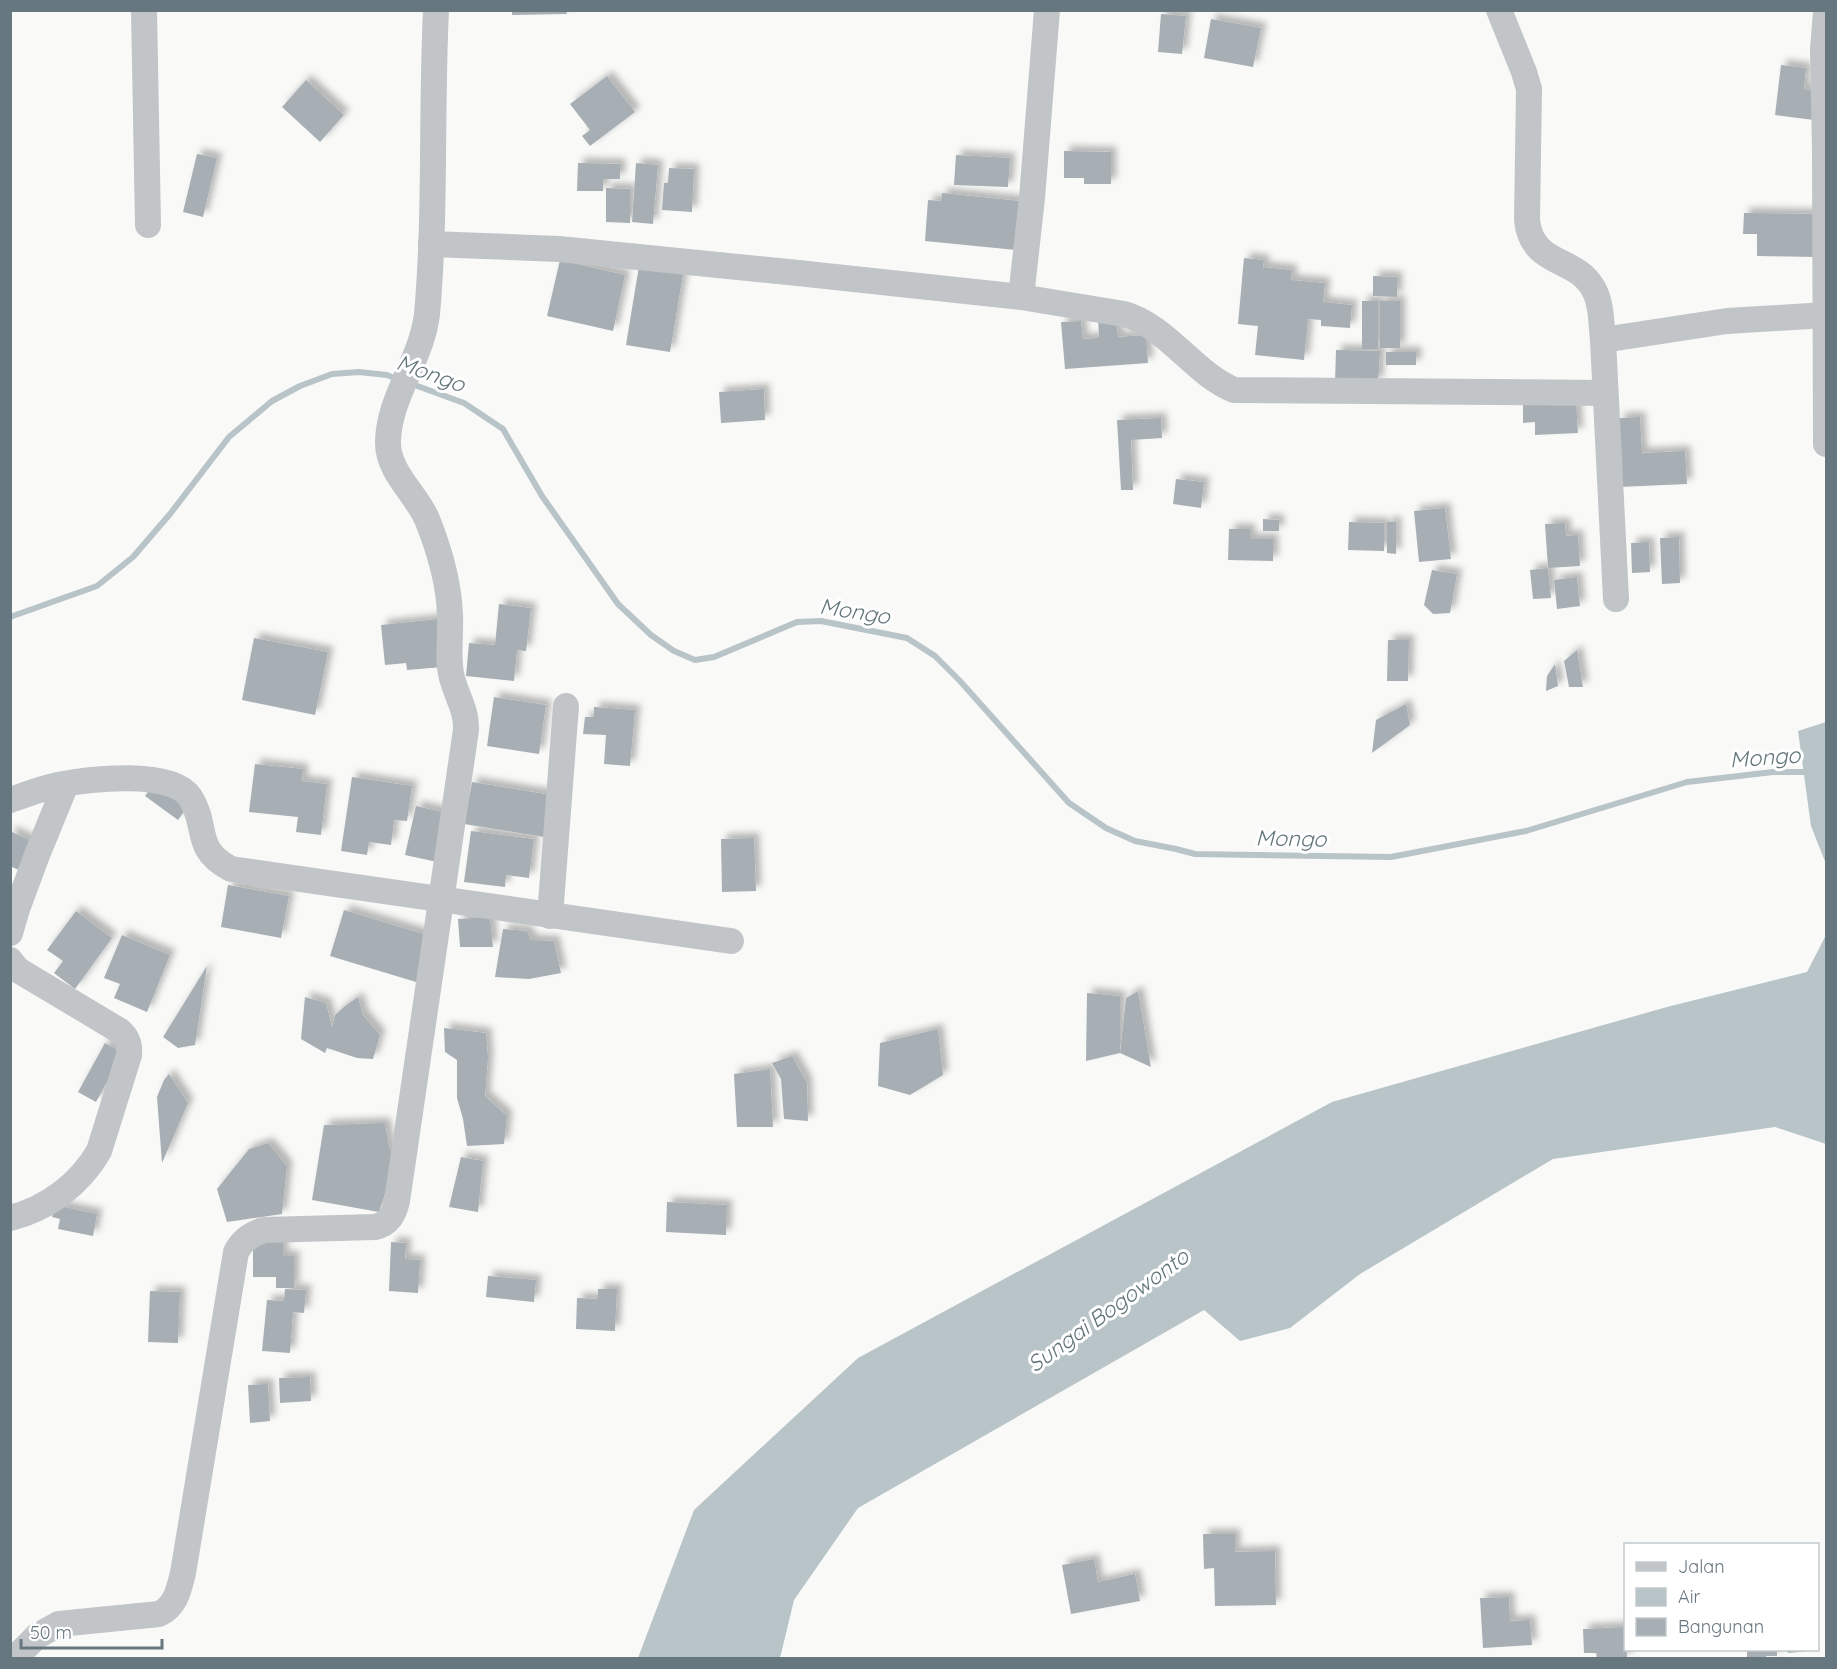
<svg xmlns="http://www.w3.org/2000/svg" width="1837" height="1669" viewBox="0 0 1837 1669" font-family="Quicksand,sans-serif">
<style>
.water{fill:#b8c4c7}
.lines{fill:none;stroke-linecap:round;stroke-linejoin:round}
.stream{stroke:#b8c4c7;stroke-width:6}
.building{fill:#a7afb4;filter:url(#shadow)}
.minor{stroke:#c1c5c8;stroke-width:26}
.labels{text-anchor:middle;stroke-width:6;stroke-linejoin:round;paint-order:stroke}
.water-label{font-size:22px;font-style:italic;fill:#627579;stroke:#fff}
</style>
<defs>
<filter id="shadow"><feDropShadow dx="5.5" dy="-5.5" stdDeviation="3" flood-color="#0004"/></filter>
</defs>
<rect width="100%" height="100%" fill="#f9f9f8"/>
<g class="water">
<path d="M1826,722V864L1811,826L1798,731Z"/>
<path d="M1826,935V1144L1775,1127L1553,1159L1360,1274L1290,1328L1240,1341L1204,1310L858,1508L794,1600L780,1658H638L694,1510L858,1358L1332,1102L1667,1007L1807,972Z"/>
</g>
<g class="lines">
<g class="stream">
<path d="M409,383L464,403L503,429L542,496L618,604L651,635L674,651L695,660L714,657L797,622L821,621L907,638L935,656L960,681L1069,803L1106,828L1135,841L1176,849L1195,854L1391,857L1526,831L1687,782L1773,772H1826"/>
<path d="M10,617L97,586L133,557L170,514L229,437L272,401L300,386L332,374L359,372L387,375L399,380"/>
</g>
</g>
<g class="building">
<path d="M512,10H566L567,14L512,15Z"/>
<path d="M1161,14L1186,16L1182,54L1158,52Z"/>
<path d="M1211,19L1261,28L1253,67L1204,58Z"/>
<path d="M1781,65L1806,68L1804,89L1818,91L1814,120L1775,115Z"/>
<path d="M607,76L635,112L590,146L582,136L590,130L570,104Z"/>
<path d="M306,80L344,115L320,142L282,107Z"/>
<path d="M1064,151L1111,152V184H1084V178H1064Z"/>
<path d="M197,154L217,158L203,217L183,212Z"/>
<path d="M956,155L1010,158L1008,187L954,185Z"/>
<path d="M578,163L620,164V179H603V191H577Z"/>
<path d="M636,163L658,165L653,224L632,222Z"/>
<path d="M669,168L694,169L692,212L662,210L664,183H668Z"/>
<path d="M606,188L630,189V223L606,222Z"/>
<path d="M942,193L1020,201L1016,250L925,241L928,200L941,201Z"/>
<path d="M1744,213L1817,214V257L1757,256V234H1743Z"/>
<path d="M1244,258L1264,260L1263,267L1292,270L1291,280L1325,283L1323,302L1352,305L1350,328L1321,326V320L1308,319L1304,360L1255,355L1258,326L1238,324Z"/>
<path d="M560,260L625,275L613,331L547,316Z"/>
<path d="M639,266L683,274L670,352L626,345Z"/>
<path d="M1373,276L1397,277V297L1373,296Z"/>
<rect x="1362" y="301" width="16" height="48"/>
<rect x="1380" y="301" width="20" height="47"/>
<path d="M1116,315L1118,337L1146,335L1148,363L1065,369L1061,322L1081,321L1083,339L1099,338L1098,317Z"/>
<path d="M1336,350L1380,351L1378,383L1335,382Z"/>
<rect x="1386" y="352" width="30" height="13"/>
<path d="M764,389L765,420L721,423L719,392Z"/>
<path d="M1576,402L1578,433L1535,435V422L1523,423V404Z"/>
<path d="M1640,417L1642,453L1685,451L1687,484L1619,487V418Z"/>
<path d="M1161,418L1162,438L1131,440L1133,490H1121L1117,420Z"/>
<path d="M1176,479L1204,482L1201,508L1173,504Z"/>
<path d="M1445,508L1451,559L1419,562L1414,511Z"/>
<path d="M1263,519L1279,520V531H1263Z"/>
<path d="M1349,522L1384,523V551L1348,550Z"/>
<path d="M1387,522H1396V554L1387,553Z"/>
<path d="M1565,523L1566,536L1578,535L1580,566L1548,568L1551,598L1533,599L1530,570L1548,568L1545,524Z"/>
<path d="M1229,529H1250V539H1273V561L1228,560Z"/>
<path d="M1679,537L1680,583L1662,584L1660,538Z"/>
<path d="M1649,542L1650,572L1632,573L1631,543Z"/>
<path d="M1432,570L1457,574L1450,613L1433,614L1424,605Z"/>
<path d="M1577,577L1580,606L1557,609L1554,580Z"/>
<path d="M499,604L531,608L526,651L517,650L514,681L466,676L469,643L495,645Z"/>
<path d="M438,619L442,667L407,670L406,663L385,665L381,625Z"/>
<path d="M254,638L328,652L315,715L242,700Z"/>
<path d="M1388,640H1409L1408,681H1387Z"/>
<path d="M1577,650L1583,687H1569L1564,661Z"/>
<path d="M1555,664L1558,686L1546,691L1547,676Z"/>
<path d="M494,697L546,705L539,754L487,746Z"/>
<path d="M1406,704L1410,725L1372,753L1376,720Z"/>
<path d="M594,707L635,710L630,766L604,764L606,735L583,734L585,717H594Z"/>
<path d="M255,764L303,769L302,781L327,784L321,835L296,832L298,817L249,812Z"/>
<path d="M352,777L412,786L407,821L394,820L391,845L369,842L367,855L341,851Z"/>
<path d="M155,782L188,806L178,820L145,796Z"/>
<path d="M472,782L551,795L544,837L464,824Z"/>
<path d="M416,806L447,813L437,862L405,855Z"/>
<path d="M10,831L38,844L25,873L10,866Z"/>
<path d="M471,831L534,839L529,878L506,875L505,887L464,882Z"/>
<path d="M754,838L756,891L722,892L721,839Z"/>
<path d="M228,885L289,896L281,938L221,927Z"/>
<path d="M344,910L430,936L416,982L330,956Z"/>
<path d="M76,911L112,938L75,989L54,973L63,961L47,950Z"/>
<path d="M490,917L493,947H460L458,919Z"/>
<path d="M503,929L527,931L531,940L554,941L561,973L529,979L495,977Z"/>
<path d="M122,935L170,955L147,1012L114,998L120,984L104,978Z"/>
<path d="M207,966L195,1045L178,1048L163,1037Z"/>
<path d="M1138,991L1151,1067L1120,1053L1126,998Z"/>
<path d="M1087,993L1120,996V1053L1086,1061Z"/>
<path d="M305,997L326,1003L332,1027L335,1015L345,1006L358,997L363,1015L380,1035L373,1059L357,1058L327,1048L325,1053L301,1039Z"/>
<path d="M444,1028L486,1033L488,1058L485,1096L507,1116L504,1144L467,1146L463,1119L457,1098V1060L445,1052Z"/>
<path d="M938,1029L943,1075L910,1095L878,1086L880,1043Z"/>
<path d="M105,1043L123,1053L96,1102L78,1092Z"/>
<path d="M792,1056L807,1083L808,1121L784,1119L781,1079L772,1063Z"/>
<path d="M770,1069L773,1127H737L734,1074Z"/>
<path d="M169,1074L188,1103L162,1163L157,1097L164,1080Z"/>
<path d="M385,1123L390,1150L394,1155L391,1176L379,1212L312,1200L324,1125Z"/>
<path d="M268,1143L287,1166L282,1214L227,1222L217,1189L249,1149Z"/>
<path d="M461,1157L483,1161L478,1212L449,1207Z"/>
<path d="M667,1202L727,1205L726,1235L666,1232Z"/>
<path d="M55,1205L97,1214L93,1236L58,1229L60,1219L52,1217Z"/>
<path d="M283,1237V1256H294V1288H276V1277H253V1238Z"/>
<path d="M391,1242L406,1243L405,1259L420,1260L418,1293L389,1291Z"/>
<path d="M488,1276L536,1280L534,1302L486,1297Z"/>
<path d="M285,1289L306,1290L304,1313L293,1312L290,1353L262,1351L267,1300L284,1301Z"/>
<path d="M598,1289H617L615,1331L576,1329L577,1298L598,1299Z"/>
<path d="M150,1291L180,1292L178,1343L148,1342Z"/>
<path d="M310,1377L311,1401L280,1403L279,1378Z"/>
<path d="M268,1384L270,1421L250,1423L248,1385Z"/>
<path d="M1203,1534H1235V1552L1275,1551L1276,1605L1215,1606L1214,1568L1204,1569Z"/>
<path d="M1094,1559L1098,1582L1135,1574L1140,1601L1071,1614L1062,1565Z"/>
<path d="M1509,1597L1510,1621L1530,1620L1532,1645L1483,1648L1480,1598Z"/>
<path d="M1626,1627L1627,1658H1597L1596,1653H1584L1583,1629Z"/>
<path d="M1747,1650H1777V1656H1766V1658H1747Z"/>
<path d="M1787,1650H1808V1651L1788,1653Z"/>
</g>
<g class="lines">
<g class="minor">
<path d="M144,10L148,225"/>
<path d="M1499,10L1524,72L1529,89L1527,220C1532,267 1575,256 1593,288C1602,303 1601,324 1603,340L1616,599"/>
<path d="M1826,12L1823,49L1825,151L1826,444"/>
<path d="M431,244L559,249L798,273L1021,297L1124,314C1167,326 1193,373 1234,390L1605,393"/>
<path d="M1021,297L1032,198L1047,10"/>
<path d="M1603,340L1727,321L1826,315"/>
<path d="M10,800C26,795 42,788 58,785C88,779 171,769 190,797C209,826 192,849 231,869L731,941"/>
<path d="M550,916L566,706"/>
<path d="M10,933L17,909L37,855L66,784"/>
<path d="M10,960L18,970L120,1031C128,1038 130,1045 129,1055L99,1151C80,1184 47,1209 10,1218"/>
<path d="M15,1658L37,1636L59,1624L159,1614C176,1606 179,1589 183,1573L236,1252C242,1240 251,1234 264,1230L375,1227C389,1224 394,1214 397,1201L466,730C467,711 457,697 452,678C447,661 451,634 450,615C449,582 439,549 427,519C416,494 388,472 388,443C388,398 422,359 427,314C436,213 431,111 436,10"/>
</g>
</g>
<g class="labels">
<g class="water-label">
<text transform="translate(431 373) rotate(20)" y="8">Mongo</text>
<text transform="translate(855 611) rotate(9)" y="8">Mongo</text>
<text transform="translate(1765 757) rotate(-4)" y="8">Mongo</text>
<text transform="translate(1291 838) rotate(1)" y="8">Mongo</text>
<text transform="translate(1108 1310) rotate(-36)" y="8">Sungai Bogowonto</text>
</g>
</g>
<rect width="1837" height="1669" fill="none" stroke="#67777f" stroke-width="24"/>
<rect x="1624" y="1543" width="195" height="108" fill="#ffffff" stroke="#c2c9cc" stroke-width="1.5"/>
<rect x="1636" y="1562" width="30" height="9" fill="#c1c5c8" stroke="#c2c9cc" stroke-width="1.5"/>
<text x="1678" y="1573" font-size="18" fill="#67777f">Jalan</text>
<rect x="1636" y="1588" width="30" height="18" fill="#b8c4c7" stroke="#c2c9cc" stroke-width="1.5"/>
<text x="1678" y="1603" font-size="18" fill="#67777f">Air</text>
<rect x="1636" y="1618" width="30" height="18" fill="#a7afb4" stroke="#c2c9cc" stroke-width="1.5"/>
<text x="1678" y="1633" font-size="18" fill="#67777f">Bangunan</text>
<path d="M21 1639v9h141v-9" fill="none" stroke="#67777f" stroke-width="3"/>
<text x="30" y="1639" font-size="18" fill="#67777f" stroke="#ffffff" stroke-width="4.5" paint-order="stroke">50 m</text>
</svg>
